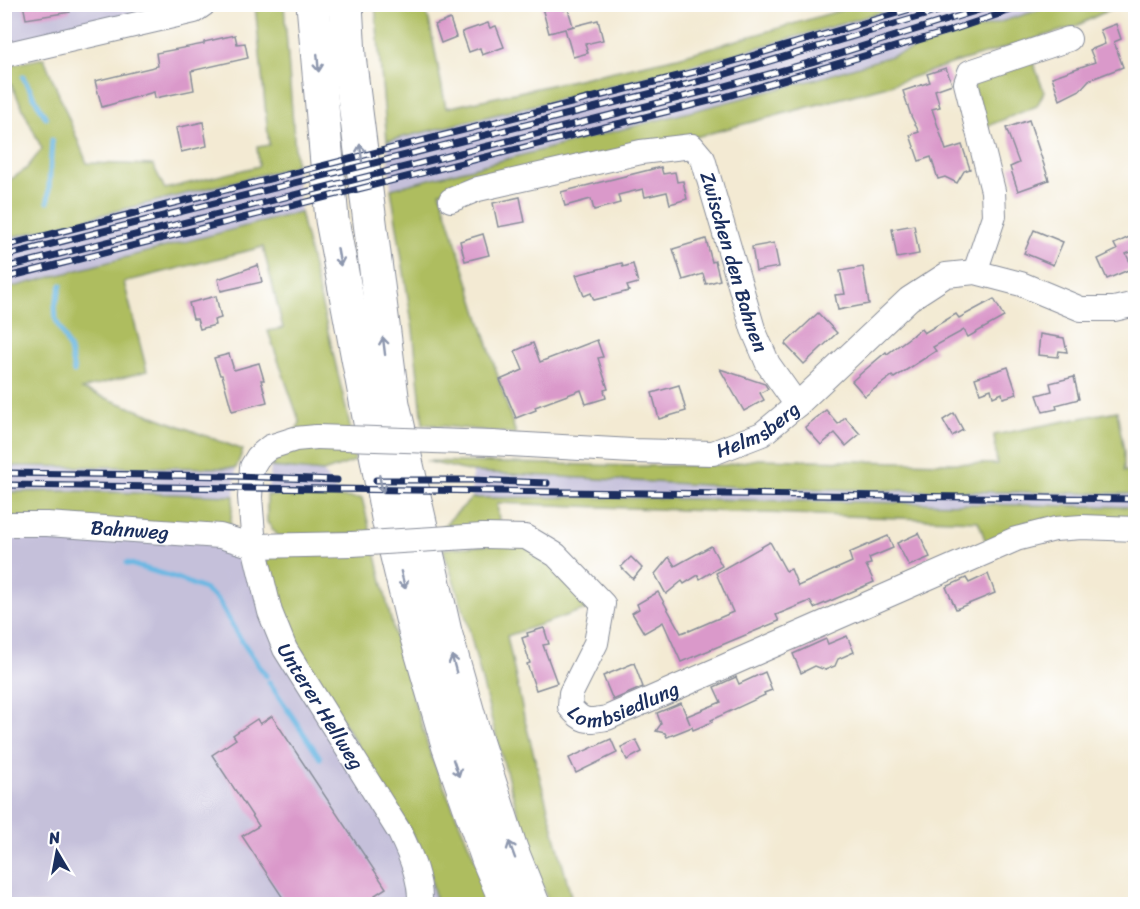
<svg xmlns="http://www.w3.org/2000/svg" width="1140" height="909" viewBox="0 0 1140 909" font-family="Sriracha,sans-serif">
<style>
.industrial{fill:#c5c0da}
.green{fill:#aebd5f;stroke:#64765e;stroke-width:1.5}
.lines{fill:none;stroke-linecap:round;stroke-linejoin:round}
.stream{stroke:#69b7e3;stroke-width:5}
.building{fill:#da99ca}
.minor-casing{stroke:#878c98;stroke-width:26}
.highway-casing{stroke:#878c98;stroke-width:35}
.minor{stroke:#fff;stroke-width:24}
.highway{stroke:#fff;stroke-width:33}
.rail-casing{stroke:#1b2f5e;stroke-width:7}
.rail{stroke:#fff;stroke-width:4.5;stroke-dasharray:14;stroke-linecap:butt}
.minor-bridge-casing{stroke:#878c98;stroke-width:26;stroke-linecap:butt}
.minor-bridge{stroke:#fff;stroke-width:24}
.oneway{stroke:#8d97ae}
.labels{text-anchor:middle;stroke-width:4.5;stroke-linejoin:round;paint-order:stroke}
.street-label{font-size:20px;fill:#1b2f5e;stroke:#fff}
</style>
<rect width="100%" height="100%" fill="#fff"/>
<filter id="ink" filterUnits="userSpaceOnUse"><feTurbulence type="fractalNoise" baseFrequency=".0167" numOctaves="2"/><feDisplacementMap in="SourceGraphic" scale="12" xChannelSelector="R" yChannelSelector="G"/><feConvolveMatrix kernelMatrix="1 2 1 2 8 2 1 2 1" color-interpolation-filters="sRGB"/></filter>
<filter id="wash" filterUnits="userSpaceOnUse"><feTurbulence type="fractalNoise" baseFrequency=".008" numOctaves="4" result="noise"/><feDisplacementMap in="SourceGraphic" scale="24" xChannelSelector="R" yChannelSelector="G"/><feGaussianBlur stdDeviation="1.35" result="paint"/><feColorMatrix in="noise" values="0 0 0 0 0 0 0 0 0 0 0 0 0 0 0 0 0 1.4 0 .05"/><feComposite in="paint" operator="in"/></filter>
<g filter="url(#wash)">
<rect width="100%" height="100%" fill="#f3ead3"/>
<g class="industrial">
<path d="M5,5H184L5,48Z"/>
<path d="M905,5H1054L817,79L391,189L387,141L632,81L807,35Z"/>
<path d="M296,164L300,212L5,289L4,239L288,168Z"/>
<path d="M5,466L236,468L234,496L72,491L5,492Z"/>
<path d="M271,467L323,472L341,498L267,495Z"/>
<path d="M472,472L758,488L1135,494L1136,507L580,497L472,498Z"/>
<path d="M5,518L88,520L264,555L425,855L437,904H5Z"/>
</g>
<g class="green">
<path d="M255,5H284L296,164L288,168L5,239L4,184L26,169L42,149L5,71V66L44,58L87,163L153,165L165,189L259,166L257,147L269,145Z"/>
<path d="M375,5H423L429,20L446,108L678,57L859,5H905C734,57 561,99 387,141Z"/>
<path d="M1055,5H1119L1074,27L954,63L887,86L692,138L640,146L440,192L516,434L423,424L413,330L391,189L817,79Z"/>
<path d="M1031,56L1044,92L1037,106L985,127L973,84Z"/>
<path d="M300,212L349,421L355,461L323,472L271,467L300,423L268,331L283,328L263,247L124,282L147,371L82,389L243,450L236,468L5,466V289Z"/>
<path d="M1117,411L1124,451V471L1135,472V494L758,488L472,472L426,461L634,466L725,465L758,459L997,464L994,435Z"/>
<path d="M72,491L234,496L230,527L5,518V492Z"/>
<path d="M267,495L362,498L371,534L278,536L267,522Z"/>
<path d="M580,497L1136,507L1135,523L987,545L978,521L497,503L500,529L439,530L472,498Z"/>
<path d="M515,543L543,554L595,606L507,636L524,717L573,904H549L526,842L493,725L467,621L443,549Z"/>
<path d="M375,551L396,641L431,756L494,904H437L425,855L295,644L278,608L264,555Z"/>
</g>
<g class="lines">
<g class="stream">
<path d="M23,77L46,118"/>
<path d="M48,202L52,140"/>
<path d="M61,285L55,306L56,320L70,350L74,372"/>
<path d="M127,563L176,578L204,589L218,600L237,634L266,676"/>
<path d="M269,682L320,758"/>
</g>
</g>
<g id="blocks">
<g class="building">
<path d="M23,4H70V12L26,19Z"/>
<path d="M541,4H562L564,10L568,9L573,26L567,28L598,20L603,40L585,44L588,53L573,57L565,29L549,33Z"/>
<path d="M450,19L456,37L441,43L435,25Z"/>
<path d="M488,23L490,28L496,26L504,47L482,55L480,48L469,52L462,32Z"/>
<path d="M1116,24L1121,39L1114,42L1123,67L1089,80L1080,90L1060,100L1052,77L1095,62L1090,50L1105,44L1100,30Z"/>
<path d="M235,35L237,44L245,43L248,58L191,71L194,90L155,98L154,92L102,107L95,81L158,66L156,53L204,44V42Z"/>
<path d="M946,68L952,84L935,90L940,107L932,109L946,150L962,145L970,169L964,171L957,183L945,177L938,179L931,157L919,161L910,135L919,132L911,116L903,91L930,82L927,74Z"/>
<path d="M1029,120L1049,180L1018,191L1010,167L1019,163L1006,128Z"/>
<path d="M203,122L207,146L181,152L176,128Z"/>
<path d="M661,167L663,174L675,172L677,182L683,181L687,199L670,204L667,192L645,197L643,189L618,195L620,203L594,210L591,199L565,206L561,192Z"/>
<path d="M520,197L525,222L498,227L493,203Z"/>
<path d="M914,225L919,254L897,258L892,229Z"/>
<path d="M1034,230L1063,242L1053,265L1024,253Z"/>
<path d="M483,234L489,255L465,261L460,241Z"/>
<path d="M1136,234V250L1126,254L1133,268L1107,279L1098,259L1117,250L1114,244Z"/>
<path d="M706,239L712,262L715,261L720,280L706,284L703,274L683,280L673,249Z"/>
<path d="M774,243L779,267L756,271L752,247Z"/>
<path d="M622,263L623,267L633,264L638,283L627,286L629,291L594,300L591,293L584,296L576,275Z"/>
<path d="M258,265L262,282L221,291L218,279Z"/>
<path d="M863,267L869,304L838,310L835,295L845,294L840,271Z"/>
<path d="M216,296L221,318L214,320L215,325L200,329L197,319H193L189,303Z"/>
<path d="M994,299L1004,317L968,337L964,330L933,347L936,351L894,378L892,376L865,396L852,381L886,352L887,354L921,329L924,333L956,314L959,318Z"/>
<path d="M818,313L837,333L804,364L785,344Z"/>
<path d="M1040,334L1064,338L1067,352L1059,351L1058,357L1038,355Z"/>
<path d="M597,340L603,357L598,358L608,389L604,390L606,398L586,404L581,390L535,407L536,410L516,418L500,380L523,370L515,351L533,343L540,362Z"/>
<path d="M229,354L234,370L259,363L264,380H261L267,402L232,411L222,375H220L214,358Z"/>
<path d="M1008,367L1017,394L1003,398L1002,393L993,397L991,389L980,393L975,378Z"/>
<path d="M720,369L765,384L768,389L760,393L764,400L744,411Z"/>
<path d="M1074,377L1079,399L1056,405L1057,409L1043,412L1037,395L1052,391L1050,383Z"/>
<path d="M679,385L686,411L659,419L652,393Z"/>
<path d="M826,410L838,424L845,417L860,434L846,446L835,433L821,445L805,427Z"/>
<path d="M954,413L963,430L952,436L943,420Z"/>
<path d="M919,533L930,557L909,566L897,543Z"/>
<path d="M888,536L893,548L869,558L871,564L866,565L874,582L814,608L810,601L776,615L779,621L681,662L663,622L644,633L632,613L639,609L637,604L658,592L681,633L689,630V631L733,612L716,573L770,542L786,571L791,569L798,586L852,562L849,553Z"/>
<path d="M711,546L722,566L700,579L698,575L684,584L682,581L666,594L655,574L669,557L675,566Z"/>
<path d="M631,557L642,568L633,579L621,567Z"/>
<path d="M988,574L995,593L956,609L946,587L966,578L969,583Z"/>
<path d="M544,628L549,644L543,645L557,683L536,690L527,664L530,663L522,638L528,636L527,633Z"/>
<path d="M847,636L854,652L838,659L835,666L825,670L815,666L801,673L793,654L826,639L828,644Z"/>
<path d="M634,663L643,687L613,700L603,676Z"/>
<path d="M765,672L772,690L764,693L765,695L711,720L712,722L693,730L692,727L667,737L665,733L656,731L661,724L657,713L681,703L690,724L687,716L721,702L714,687L736,677L739,684Z"/>
<path d="M272,716L386,888L375,895L381,904H287L242,836L259,826L212,755L236,739L233,735L257,719L260,724Z"/>
<path d="M611,739L617,753L576,773L569,758Z"/>
<path d="M636,740L642,752L627,760L621,747Z"/>
</g>
</g>
</g>
<g filter="url(#ink)">
<use href="#blocks" fill-opacity="0" stroke="#878c98" stroke-width="1.5"/>
<g class="lines">
<defs>
<g id="minor">
<path d="M4,55L194,11L204,4"/>
<path id="s1" d="M451,200L478,189L641,152L692,146L703,159L753,329L768,364L797,405"/>
<path d="M975,272L994,216L993,191L966,83L970,72L1069,39"/>
<path id="s2" d="M317,437L295,439L270,447L258,457L252,467L250,497L254,546L270,612L285,649L400,833C411,856 421,879 420,904"/>
<path id="s3" d="M492,443L632,451L713,453L762,434L797,405L909,299L946,275L975,272L1021,284L1081,309H1114L1136,304"/>
<path id="s4" d="M4,524H47L220,536L254,546L352,544"/>
<path id="s5" d="M483,536L526,537L556,555L603,604L596,643L571,693L570,707C583,723 588,721 607,718L1016,539L1055,529L1082,527L1136,529"/>
</g>
<g id="highway">
<path d="M313,4L332,220L389,523L415,631L448,745L488,859L507,904"/>
<path d="M346,4L349,56L393,404L445,632L473,731L511,849L533,904"/>
</g>
</defs>
<use href="#minor" class="minor-casing"/>
<use href="#highway" class="highway-casing"/>
<use href="#minor" class="minor"/>
<use href="#highway" class="highway"/>
<defs>
<g id="rail">
<path d="M4,246L714,67L928,4"/>
<path d="M4,256L716,77L962,4"/>
<path d="M4,268L718,88L812,62L998,4"/>
<path d="M4,278L721,98L949,31L1029,4"/>
<path d="M4,473L235,476L337,480"/>
<path d="M376,480H472L547,483"/>
<path d="M4,485L1136,499"/>
</g>
</defs>
<use href="#rail" class="rail-casing"/>
<use href="#rail" class="rail"/>
<defs>
<g id="minor-bridge">
<path d="M317,437L492,443"/>
<path d="M352,544L483,536"/>
</g>
</defs>
<use href="#minor-bridge" class="minor-bridge-casing"/>
<use href="#minor-bridge" class="minor-bridge"/>
</g>
<defs><path id="oneway-shaft" d="M-6 0H5M1.5-3L5.5 0L1.5 3" fill="none" stroke-width="1.6" stroke-linecap="round" stroke-linejoin="round" transform="scale(1.5)"/></defs>
<g class="oneway">
<use href="#oneway-shaft" transform="translate(318 63) rotate(85)"/>
<use href="#oneway-shaft" transform="translate(361 153) rotate(-97)"/>
<use href="#oneway-shaft" transform="translate(339 257) rotate(80)"/>
<use href="#oneway-shaft" transform="translate(384 346) rotate(-97)"/>
<use href="#oneway-shaft" transform="translate(381 484) rotate(79)"/>
<use href="#oneway-shaft" transform="translate(403 580) rotate(76)"/>
<use href="#oneway-shaft" transform="translate(454 664) rotate(-105)"/>
<use href="#oneway-shaft" transform="translate(456 768) rotate(71)"/>
<use href="#oneway-shaft" transform="translate(512 850) rotate(-110)"/>
</g>
</g>
<g class="labels">
<g class="street-label">
<text dy="7" stroke="none"><textPath href="#s1" startOffset="372">Zwischen den Bahnen</textPath></text>
<text dy="7" stroke="none"><textPath href="#s3" startOffset="272">Helmsberg</textPath></text>
<text dy="7" stroke="none"><textPath href="#s4" startOffset="126">Bahnweg</textPath></text>
<text dy="7" stroke="none"><textPath href="#s5" startOffset="316">Lombsiedlung</textPath></text>
<text dy="7" stroke="none"><textPath href="#s2" startOffset="330">Unterer Hellweg</textPath></text>
</g>
</g>
<rect width="1140" height="909" fill="none" stroke="#fff" stroke-width="24"/>
<g transform="translate(57 852) rotate(350)" stroke="#ffffff" stroke-width="4.5" paint-order="stroke">
<path d="M0-4.5L10 22L0 15L-10 22Z" fill="#1b2f5e"/>
<text y="-9" font-size="16" font-weight="bold" text-anchor="middle" fill="#1b2f5e">N</text>
</g>
</svg>
